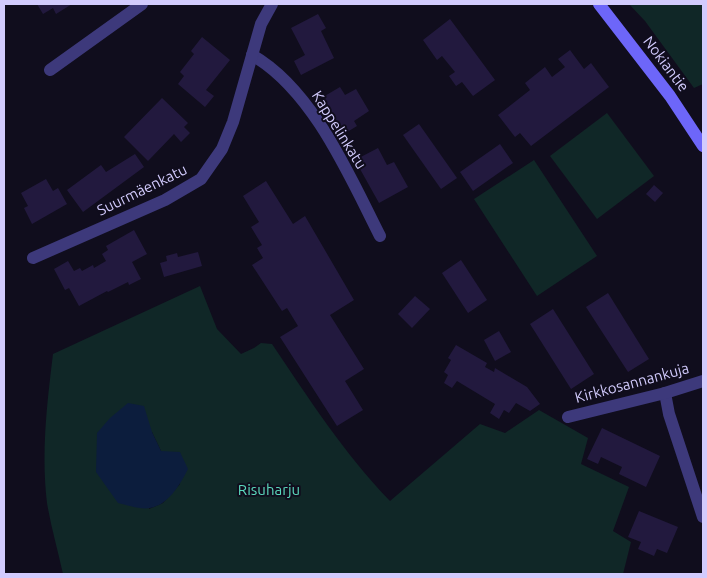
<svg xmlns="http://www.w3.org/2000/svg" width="707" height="578" viewBox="0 0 707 578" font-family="Ubuntu,sans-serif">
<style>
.green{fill:#102727;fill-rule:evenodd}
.water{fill:#0c1d3d}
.building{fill:#22193e}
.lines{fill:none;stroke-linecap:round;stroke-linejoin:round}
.street{stroke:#3d397b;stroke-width:12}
.secondary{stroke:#6d66f9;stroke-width:12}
.labels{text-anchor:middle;stroke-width:4;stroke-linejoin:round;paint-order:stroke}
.street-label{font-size:15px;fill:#d2cbfd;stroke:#100d1d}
.park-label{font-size:15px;fill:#5bd9bd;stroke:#100d1d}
</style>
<rect width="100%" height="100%" fill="#100d1d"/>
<g class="green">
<path d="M629,4H703V84L694,88L645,21Z"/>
<path d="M607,113L654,176L597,219L550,156Z"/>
<path d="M534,160L597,256L537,296L474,199Z"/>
<path d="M200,286L217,329L241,354L254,348L261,343L272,344C309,399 344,453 390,501L480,424L505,433L539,410L588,438L581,464L629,487L613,531L631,542L623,574H63C58,551 51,527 47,503C41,454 47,403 53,354ZM152,432L161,451L180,484L163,503L149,509Z"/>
</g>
<path class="water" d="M128,403L144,406L152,432L161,451L180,452L188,469C180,485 168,505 150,508C141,510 127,505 118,503L96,472L97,433L110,418Z"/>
<g class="building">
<path d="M37,4H72L56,14L53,8L43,14Z"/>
<path d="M318,14L326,28L321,31L334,58L301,75L294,61L305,55L291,28Z"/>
<path d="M450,19L495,80L473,96L462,82L456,86L449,76L455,72L442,56L437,60L423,40Z"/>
<path d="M202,37L230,60L206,90L214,96L205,107L178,84L184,76L180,72L194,54L191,51Z"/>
<path d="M570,50L584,69L591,63L609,87L531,146L520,133L515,137L498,115L530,90L525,83L545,67L552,77L565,67L558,59Z"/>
<path d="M340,87L345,95L356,89L369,111L354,121L357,126L344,134L323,97Z"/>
<path d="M162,98L188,123L184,127L190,133L181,142L174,134L148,161L124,137Z"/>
<path d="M419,124L457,178L441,189L403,135Z"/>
<path d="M500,144L513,163L473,191L460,172Z"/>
<path d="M378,148L387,165L394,162L408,187L379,203L355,160Z"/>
<path d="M135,154L144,167L83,212L67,190L101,165L106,172Z"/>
<path d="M46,179L53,191L58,188L67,204L32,224L24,208L28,206L21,193Z"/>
<path d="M266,181L293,224L305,216L354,300L330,315L364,369L345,381L363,410L337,426L280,337L298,326L287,308L282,311L252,265L263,258L257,248L262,245L251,227L259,222L243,196Z"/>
<path d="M654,185L663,193L655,202L646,194Z"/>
<path d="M134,230L147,254L132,262L141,279L129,285L128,282L108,292L107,291L79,306L69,288L65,290L54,269L68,261L74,271L80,268L82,271L93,265L94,268L106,261L102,254L108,250L106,246Z"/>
<path d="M198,252L202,266L164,277L160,263L167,261L166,256L177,253L178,257Z"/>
<path d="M461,260L487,300L468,313L442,273Z"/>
<path d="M608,293L649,359L628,372L586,307Z"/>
<path d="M415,296L430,309L412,328L398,314Z"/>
<path d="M553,309L594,374L571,389L530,324Z"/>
<path d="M499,331L511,352L495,361L484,340Z"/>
<path d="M456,345L487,363L485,367L494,372L495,368L527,387L540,404L530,411L516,403L509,413L504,410L499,419L490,413L495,404L457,381L452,388L444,383L448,375L444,372L451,360L448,358Z"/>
<path d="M602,428L660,456L646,487L619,474L622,467L601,457L598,464L587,459Z"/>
<path d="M639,511L678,527L667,553L657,549L654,556L638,549L641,542L628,537Z"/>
</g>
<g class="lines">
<g class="street">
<path d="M252,55C313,90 349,175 380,236"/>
<path d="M50,70L142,4"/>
<path d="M33,258L165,200L201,179L222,149L233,122L261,24L272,4"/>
<path d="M665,393L669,414L703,517"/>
<path d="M568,417L665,393L703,381"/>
</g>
<path class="secondary" d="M599,4L670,96L703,146"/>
</g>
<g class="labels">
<g class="street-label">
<text transform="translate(666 64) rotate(53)" y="5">Nokiantie</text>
<text transform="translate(339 130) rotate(58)" y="5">Kappelinkatu</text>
<text transform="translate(142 190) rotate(-26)" y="5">Suurmäenkatu</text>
<text transform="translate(632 383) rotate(-15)" y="5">Kirkkosannankuja</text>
</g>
<g class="park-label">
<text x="269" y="495">Risuharju</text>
</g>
</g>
<rect width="707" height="578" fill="none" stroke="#d2cbfd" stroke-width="10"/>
</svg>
